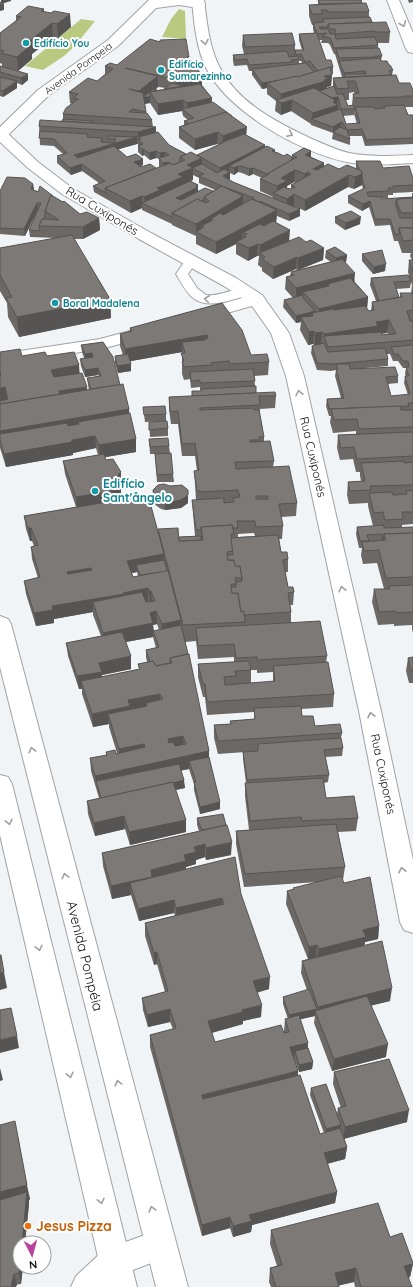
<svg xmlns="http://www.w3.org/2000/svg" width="413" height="1287" viewBox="0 0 413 1287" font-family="Quicksand,sans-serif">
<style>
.green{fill:#b9ca80}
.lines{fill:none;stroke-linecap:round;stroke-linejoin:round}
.service-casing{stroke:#9fa2a5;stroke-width:2}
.pedestrian-casing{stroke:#9fa2a5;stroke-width:2}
.minor-casing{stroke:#9fa2a5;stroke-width:2}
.secondary-casing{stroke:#9fa2a5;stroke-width:2}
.service{fill:#fff;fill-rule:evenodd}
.pedestrian{fill:#fff;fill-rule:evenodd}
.minor{fill:#fff;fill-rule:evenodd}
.secondary{fill:#fff;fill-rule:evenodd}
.wall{fill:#6b6865;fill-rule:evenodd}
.shaded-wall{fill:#575553}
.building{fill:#7c7976;stroke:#575553;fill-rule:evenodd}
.oneway{stroke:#9fa0a0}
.culture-dot{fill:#0f9aa8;stroke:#fff;stroke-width:1.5}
.food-dot{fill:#e8710a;stroke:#fff;stroke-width:1.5}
.labels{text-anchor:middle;stroke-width:4;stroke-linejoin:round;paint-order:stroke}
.far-culture-label{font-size:10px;font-weight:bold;fill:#0d838f;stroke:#fff;text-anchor:start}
.far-street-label{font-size:10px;fill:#101112;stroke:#fff}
.street-label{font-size:12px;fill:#101112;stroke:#fff}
.culture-label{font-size:12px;font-weight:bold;fill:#0d838f;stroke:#fff;text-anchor:start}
.near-street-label{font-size:14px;fill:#101112;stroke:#fff}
.near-food-label{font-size:14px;font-weight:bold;fill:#c56008;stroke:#fff;text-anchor:start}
</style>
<rect width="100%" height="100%" fill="#f1f4f7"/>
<g class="green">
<path d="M179,9L185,11L186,39L162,37L171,19Z"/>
<path d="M81,19L95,21L74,47L64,56L43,70L25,66Z"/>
</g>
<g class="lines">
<defs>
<path id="service" d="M191,257L195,258L197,261L188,274L197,288L206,295C221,297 236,286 250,289L252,292L250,295C232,299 208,311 192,297C185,291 181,282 176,274L187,258Z"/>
<g id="pedestrian">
<path d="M256,294L262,295L265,299L262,303L196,322L190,321L187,317L190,313Z"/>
<path d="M148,326L154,327L157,331L154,335L101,349L0,364V354L100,339Z"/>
</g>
<g id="minor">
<path d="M192,0H204C207,23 209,47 220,68C238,103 278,123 312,139C324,144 336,150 349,153C370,157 392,156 413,155V163C393,164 372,166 352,163C304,155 229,113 206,68C196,47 194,22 192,0Z"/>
<path d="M387,0H399L413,33V53L408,52L406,49Z"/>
<path d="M0,130L5,131L38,162L72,188L151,233L236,278L262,295L289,333L304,376L381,711L413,860V933L404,930L400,922L359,711L286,376L271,333L250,303L224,286L139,239L62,194L28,168L0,142Z"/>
<path d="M161,1229L172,1233L176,1244L172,1255L125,1273L110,1287H71L76,1276L104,1250Z"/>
</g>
<g id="secondary">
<path d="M149,0H198L204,1L205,4L204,7L199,8L179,5L156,8L118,46L48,96L5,138L0,139V127L38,90L108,40Z"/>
<path d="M0,616L8,619L11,624L188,1287H156L0,667Z"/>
<path d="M0,775L8,777L12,784L137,1287H105L0,835Z"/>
</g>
</defs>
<use href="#service" class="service-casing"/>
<use href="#pedestrian" class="pedestrian-casing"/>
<use href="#minor" class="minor-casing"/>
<use href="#secondary" class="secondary-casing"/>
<use href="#service" class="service"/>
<use href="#pedestrian" class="pedestrian"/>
<use href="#minor" class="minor"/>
<use href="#secondary" class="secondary"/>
</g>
<g class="wall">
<path d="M318,0H362L361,2L369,11V17L372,22L390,32L389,43H377L378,45V48L382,56L381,61L389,65L393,70L392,75L399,83L413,90V107H405L408,115H413V144L365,146L362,136H349L350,139V145L332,139L333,133L311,125V124L291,111L281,115L275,111L276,101L267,94V88L262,89L252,75V71H249L247,65L234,66L233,61V55L244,54L242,46L243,35L295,45V50H302L299,40V34L314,33L313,29V25H312L309,16V5L318,4ZM319,40H322L321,43H328L330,45L334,54H335L342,77L333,78V87L327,88V87L331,86L332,74H333V67L326,60ZM299,61H301L302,63H299ZM354,92L355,94H353L352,105L348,106L346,100H349V93ZM355,110L354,114L357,124H346L343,116L354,115Z"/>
<path d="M408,0H413V2L409,3Z"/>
<path d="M44,9V12L71,27L58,38L53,37L32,54V59L18,71L8,69L28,80L22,85L17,83V88L3,97L0,96V66L2,67V64L0,63V33L16,21V16Z"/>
<path d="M189,60L202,75V85L212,98L211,103L232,116V117L246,135L265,145V147L275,150V152L284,156L292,157V155L311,151V157L324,163V167L339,169L356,168V161L383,168L413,178V192L393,193V195H388V198H382V199L412,197V193H413V524L402,525V528L413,527V633L412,629V625L394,626V624L378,625L372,602L374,589H384L377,563L363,564L361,555L362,548H359L356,534L357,527L373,526L368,506V503L349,504L347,495L348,482L361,481L360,476V472H356L353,459L340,460L337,448L338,435L356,434V431L333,433L330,422L331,416H329L326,406L327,399L341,398L335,376L336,370L331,371L317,370L311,353L312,346H315L313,344L308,345L300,330L301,322L296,323L283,307L284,300L293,298L285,289L286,277L290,276L291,272L297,270L296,269L273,279L262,271V268L258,265L259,256H257L248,261L236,254V244L216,254L196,244V236L172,225V224L142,210V208L131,213L94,192L93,186L99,183L82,171L71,175L57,163V156L63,154L54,146L40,145L39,126L62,121L63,119V114L72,104L70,103L69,92L97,81L105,74V66L117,65ZM158,87L166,88L164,89L157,90H155ZM150,103L158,115L182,111L183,116L188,120L184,121V125L179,127V138L195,150L217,144L219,145L197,156L186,154L169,145L156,132V127H153L152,120L146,113L145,104ZM137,144H138V152L142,156L144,155L150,160L156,158L159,159V167L156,168L141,167V166L143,165V159L127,157L118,149ZM238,172L242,173L249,176L253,174L262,178L260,179V191L273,197V198L233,182L229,179H230V173L234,175ZM193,175L199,178V183L215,190L213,191H198V185L190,181L193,180ZM294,182H296L291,185V189H290L287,188V186ZM362,185L363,189L348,196V203L362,211L369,207L375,226L390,225L394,241H398L402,253H411L410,256L412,260H409L408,272L409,276L371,278L370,285L376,301L372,302L371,311H369L367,308L368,297L355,282L345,262H346L347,255L326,251L325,258L331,262L298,270L323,260L324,248L306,242L289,241L276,223L277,216L289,221L300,216V209L294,206L305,211L348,187L354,189ZM411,282L412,285L411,293H400V297H399L396,289L410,288ZM387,333L388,334L382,335V334ZM387,354H390L393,361H398L403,368H406L405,374L406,376H405L404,383L408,395L391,396L388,384L398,383V376L354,369L388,366V359Z"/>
<path d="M33,184L34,190L53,196L80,214L99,218L100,230L83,239H74L110,299L111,318L19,337L8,317L7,303L0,291V248L56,238L30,237L29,230L38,209L25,236L0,234V191Z"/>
<path d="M335,217L360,224L345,230L335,223Z"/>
<path d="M362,254L385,271L373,274L362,261Z"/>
<path d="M222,303L251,355L269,362L268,375L254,376L255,386L256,393L276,396L275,408L260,409V413L264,437V441L274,461L273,467L297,503L296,516L281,517L283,526L282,539H279L281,552L288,559V572H285L288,587L294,592L293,605H290L291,612V623L327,656L326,663L334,694L333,707L301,709L302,716L315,726L342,733L341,738L343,748L342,756L325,757L329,775L328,782L324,783L326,798L358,818L356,831L338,832L345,867L343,880H342L344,883L379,926L378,939L365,942L364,945L390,1001L371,1005L386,1057L332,1071L314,1023L315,1016L300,1019L308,1043V1048L313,1062L312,1069L299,1072L294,1058L298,1071V1076L320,1134L324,1133L310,1095L311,1088L337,1114L338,1108H341L333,1084L334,1072L407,1122L344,1139L347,1147L345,1159L327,1164L337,1192L335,1203L252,1225L251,1232L233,1237L230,1228L202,1236L150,1047V1035L173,1029L170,1022L148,1027L143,1010L142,998L165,992L157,964L154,965L145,936V923L175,916L174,913L139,921L131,895L112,899L103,866L102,853L199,831L197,825V818L231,855L206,860L205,857L196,860V864L186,867V869L241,894L269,989L257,992L261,1017L243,1021V1024L211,1033L215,1042L284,1033V1031L285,1019H288L283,1004V997L307,990L301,973L302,961L308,959L286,904L287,891L293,890V888L318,882L244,887L236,844V831L249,830L245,796V783H246L243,759V752L258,751L218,754L214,738V725L230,724V721L254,719V712L207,715L205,697H203L198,677V664L234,662V657L198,659L196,641L185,642L209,751V757L220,809L200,814L194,790V784L189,769L181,770L185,788L175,790L186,820V832L130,845L125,829L95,836L88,814L87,801L99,798L91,771L90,758L106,755V752L117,753L109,727V724L93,727L82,694V689H79L68,656L66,643L101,636L93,615V612L54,619V623L36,626L26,594L24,581L38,578L32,559L31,547L34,546L32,541H30L26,529L24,516L76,507L65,474L63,461L98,455L96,448L73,453V455L6,467L0,448V352L22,356H47L80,373L87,390H89L88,385L87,378L99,376L98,375L85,377L81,366L80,359L84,358L82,352L81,345L103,342L129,409V413L136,439V452L105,457L106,460L121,485V494H117V500L158,533V529L179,537L195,536L193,513L192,500H196L195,484L194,471H197L195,456H182L178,424H171L169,409V397L192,396V391H201V390H200V387L191,388L190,379L184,380L182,374V352L130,361L131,371L118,373L115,363V356L123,355L120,346V334L130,331V328ZM254,533L255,536L238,537V534ZM137,572L138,576L133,577L132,573ZM157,624L159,630L154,631L153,625ZM153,637L156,648L146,650V657L147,662L138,664L139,669L102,677V675L131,669L126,642ZM251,670H257V673L273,672V682L251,683Z"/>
<path d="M143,407L166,414V421L145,422Z"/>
<path d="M149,422L168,428V436L150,437Z"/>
<path d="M149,439L169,446L173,474L174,482H157L155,454H150Z"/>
<path d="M153,490L188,503L181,508L165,510L161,509L154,504Z"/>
<path d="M413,657V683H409L406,671L408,658Z"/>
<path d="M0,1125L30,1199L29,1200V1204L25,1243H20V1267H23L21,1284L0,1287Z"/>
<path d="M271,1230L390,1237L413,1263L410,1277L408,1278L412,1287H355L354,1282L339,1285V1287H271L269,1282L270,1268L277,1266L270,1244Z"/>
</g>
<g class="shaded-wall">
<path d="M1,0H11V1L1,4Z"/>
<path d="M4,4V10L0,11V5Z"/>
<path d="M70,14L71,27L58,38L57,24Z"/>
<path d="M52,23L53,37L32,54V59L18,71L17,57L26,44Z"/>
<path d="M28,74V80L22,85L21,78Z"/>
<path d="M316,74L267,83V88L262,89V83Z"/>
<path d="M321,74L332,75L331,86L327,87V90L292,100L291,111L281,115V94Z"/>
<path d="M202,75V86L177,91V80Z"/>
<path d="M158,76V87L151,93L150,92V103L142,104L139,102V91Z"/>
<path d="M17,81V88L3,97V91Z"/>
<path d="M338,97L337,104H335L338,105V116L312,119L313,113L330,99Z"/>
<path d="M212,98L211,109L187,112V103Z"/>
<path d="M183,100L184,110L182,109V111L158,115V104Z"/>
<path d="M341,122L340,128L333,132V133V127Z"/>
<path d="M156,127V139H141L138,137V132Z"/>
<path d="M247,127L246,138L224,142H223V136Z"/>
<path d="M218,132L217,144L195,150V139Z"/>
<path d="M137,137V144L75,162L74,155L101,142L102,138L103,145L102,147Z"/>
<path d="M265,145V152L229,166V170L220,174V168Z"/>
<path d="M142,149H143L144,155L142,156Z"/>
<path d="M156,151V158L150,160L149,153Z"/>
<path d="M311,151V163L305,155Z"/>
<path d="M165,152V158L160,159V153Z"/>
<path d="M202,158V170L193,168V180L183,184L145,205L144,197L178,174L185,160Z"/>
<path d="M143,159V165L134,169V162Z"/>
<path d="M168,162L169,168L164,170L163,163Z"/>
<path d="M324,163L323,174L313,169Z"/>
<path d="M82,164V171L71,175L70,168Z"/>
<path d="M238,166V172L234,175V168Z"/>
<path d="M253,168V174L249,176V169Z"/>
<path d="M295,170L294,182L287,186V192L277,195V186L281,178Z"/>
<path d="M230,172V179L223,183V176Z"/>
<path d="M308,172L307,184L304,186L305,174Z"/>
<path d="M362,174V185L354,189L355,177Z"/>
<path d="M349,175L348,187L305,211V200Z"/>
<path d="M33,184L34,191L31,189Z"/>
<path d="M198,185V191L176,205V198Z"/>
<path d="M294,194V206L286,211L287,199Z"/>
<path d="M142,196V208L131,213L130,201Z"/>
<path d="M243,196V207L213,220L211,219V227H204L201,226V232H196V224Z"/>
<path d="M370,201L369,207L362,211L363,204Z"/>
<path d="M37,203L38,209L25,236L24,229Z"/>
<path d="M300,209V216L289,221V214Z"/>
<path d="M277,210L276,222L246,238L247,234L242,233V241L236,242V244L216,254V242Z"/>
<path d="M361,217L360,224L345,230L346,223Z"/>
<path d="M99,218L100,230L83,239V227Z"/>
<path d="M290,230L289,242L260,254V245Z"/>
<path d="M258,244L257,256L248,261L249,248Z"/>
<path d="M324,248L323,260L298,270V258Z"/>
<path d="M347,255L346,262L336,265V258Z"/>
<path d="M297,257L296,269L273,279L274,267Z"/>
<path d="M386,264L385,271L373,274L374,267Z"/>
<path d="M355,273L354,286H329L328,284L327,292H303V305L296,300V288Z"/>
<path d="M368,297L367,309L318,322L319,309Z"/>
<path d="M110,299L111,318L19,337L17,317Z"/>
<path d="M315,311V318L312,313L311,319L301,317V322L296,323V316Z"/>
<path d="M389,320L387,333L378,334L324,336L323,347L324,334L376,322Z"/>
<path d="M314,331L313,344L308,345L309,332Z"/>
<path d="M322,332L321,345L315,346V333Z"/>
<path d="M207,335V348L182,342V352L126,362L125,349Z"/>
<path d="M92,353V360L85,361V354Z"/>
<path d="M131,364V371L118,373L117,366Z"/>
<path d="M79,365L80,378L52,382L51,370Z"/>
<path d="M98,368V375L85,377V370Z"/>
<path d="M5,387L7,400L0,401V388Z"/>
<path d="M87,387L88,399L0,420L59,391Z"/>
<path d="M129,409L130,425L79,424L78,422V434L0,440V431Z"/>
<path d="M95,436L96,448L73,453V455L6,467L4,454L72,440Z"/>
<path d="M136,439V452L100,458L99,445Z"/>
<path d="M121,472V494H117L118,503L77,510L76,497L114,482L118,475Z"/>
<path d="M188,490V503L181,508L165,510V503Z"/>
<path d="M28,528H31L32,541H30Z"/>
<path d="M164,554V567L136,565L137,572L128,574L127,561Z"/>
<path d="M91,568L92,581L68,585L67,572Z"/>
<path d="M148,588V601L124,605L93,602V612L54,619V623L36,626L34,613L52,606Z"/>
<path d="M149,591H151L152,604H150Z"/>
<path d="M156,611L157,624L153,625L154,634L153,631V637L104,646L103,633L150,613Z"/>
<path d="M181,620V633L162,637V624Z"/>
<path d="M131,656V669L102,675V685L81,681L82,689H79L77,676L99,663Z"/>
<path d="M160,694L161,707L147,706L146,703V710L108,714L109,724L93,727L92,714L128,700Z"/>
<path d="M183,736L184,749L168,752V739Z"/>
<path d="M144,744L145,757L120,762L119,749Z"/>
<path d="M209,751V764L189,761V769L98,788L96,781L95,776Z"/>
<path d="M184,780L185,788L102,806L101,798Z"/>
<path d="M220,802V809L200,814V807Z"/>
<path d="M124,816L125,829L95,836L94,823Z"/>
<path d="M186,820V832L130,845L129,832Z"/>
<path d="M232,842L231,855L206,860V848Z"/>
<path d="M205,844V857L196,860V864L186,867V874L130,883L131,895L112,899L111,886L151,870L184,855L194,847Z"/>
<path d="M222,898V910L177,921L176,908Z"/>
<path d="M174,900V913L139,921L138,909Z"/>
<path d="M379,926L378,939L365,942L364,950L317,961L319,949L363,930Z"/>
<path d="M317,945L316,957L308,960L309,947Z"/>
<path d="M157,952V964L154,965V953Z"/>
<path d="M4,972L7,988L0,990V973Z"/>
<path d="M270,977L269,989L253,994V981Z"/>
<path d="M392,988L390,1001L318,1019L317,1017L318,1007Z"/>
<path d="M262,1005L261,1017L243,1021V1024L208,1034V1021L242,1010Z"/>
<path d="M170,1009V1022L148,1027L147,1015Z"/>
<path d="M317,1009L316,1013L315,1011V1016L289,1022V1015Z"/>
<path d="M17,1036L19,1048L0,1053V1040Z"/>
<path d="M308,1043L307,1055L295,1051L294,1058L290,1047Z"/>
<path d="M388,1044L386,1057L332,1071L334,1059Z"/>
<path d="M313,1062L312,1069L299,1072V1065Z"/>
<path d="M0,1068L3,1080L0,1081Z"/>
<path d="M298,1071L297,1083L202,1107V1095Z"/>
<path d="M409,1110L407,1122L343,1139L345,1127Z"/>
<path d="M341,1125L340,1131L325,1136L326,1129Z"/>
<path d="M347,1147L345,1159L322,1165L324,1153Z"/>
<path d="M27,1185L30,1199L29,1200V1204L25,1243H22L0,1207V1192Z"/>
<path d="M337,1192L335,1203L252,1225L251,1232L233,1237V1226L249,1215Z"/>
<path d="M230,1217V1228L202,1236V1225Z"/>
<path d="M20,1262V1267H23L21,1284L19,1273Z"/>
<path d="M413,1264L410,1277L401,1280L404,1266Z"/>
<path d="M356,1268L354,1282L333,1287L335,1273Z"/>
<path d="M14,1274L17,1285L16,1287H11Z"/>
</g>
<g class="building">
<path d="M318,0H361L362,3L320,4Z"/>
<path d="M0,2L4,4L0,5Z"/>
<path d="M366,3L369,11L368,12H328L327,10H321L323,14H312L309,5Z"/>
<path d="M28,6L44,9L41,11L51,13L54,11L70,14L57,24L52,23L26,44L31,45L17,57L1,53L4,51L0,50V33L21,17L16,16Z"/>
<path d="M370,17L372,22L328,24V27H319L320,29H328L330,34H335L336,39L375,37L378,45L334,48L331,39L328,37H322L327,33L317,34L326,60H331L333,67L328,68L318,71L310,61L305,62L301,54L296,55L295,50H304L299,34L317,33L313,23L324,22L322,19Z"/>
<path d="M386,22L390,32H375L374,31L336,34L335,29H330L328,24Z"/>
<path d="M292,33L295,45L245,47L243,35Z"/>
<path d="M150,39L160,42V40L186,39L189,57H187L202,75L177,80L125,68L158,76L139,91L129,89L143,93L146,112L133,109L129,112L147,113L152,120L63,114L66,108L78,99L73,98L78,94L69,92L88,78L97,81L113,69L105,66L110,63L117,65Z"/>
<path d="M379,48L382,56H375V57L339,58L336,49Z"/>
<path d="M287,51L289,57L298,56L299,59L291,60L292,62L249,65L247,59L235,60L233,55Z"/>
<path d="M380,58L381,61H387L389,65H390L393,70L389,71L392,75L345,77L344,74H366L365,71L344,73L339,61Z"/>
<path d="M306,63L314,72L301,76L298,77L297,76L281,80L262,83L252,69Z"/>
<path d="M0,66L28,74L21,78L0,72Z"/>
<path d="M330,67L332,75L324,76L328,79L324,80L326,81L281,94L267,83L297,76L298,77Z"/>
<path d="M396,75L399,83H410L413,90V96H403V97L354,98L353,94L359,93L355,81H347L349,88L337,89L333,78Z"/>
<path d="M0,77L17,81L3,91L0,90Z"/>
<path d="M172,83L184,86L164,89Z"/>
<path d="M200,84L212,98L187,103L183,100L158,104L150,92Z"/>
<path d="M334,86L337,94H343L348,106L353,105L355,109H341L346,124L360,123L355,107H374L375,109L385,108L384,106L404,105L408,115H413V138L366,140L362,129L347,130L343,123L341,122L333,127L311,119L341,109L338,97L332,98L319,91Z"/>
<path d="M314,88L335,100L333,102L338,105L313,113L292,100L282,103L276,100Z"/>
<path d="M152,89L157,90L150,92Z"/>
<path d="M150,92V97H144V96Z"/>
<path d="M213,102L232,116H231L226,112L189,124L184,121L194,118L182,109Z"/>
<path d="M226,112L247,127L223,136L218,132L195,139L179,127Z"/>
<path d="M63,119L93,121L92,123L62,121Z"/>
<path d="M40,120L156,127L138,132L39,126Z"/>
<path d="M340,127L347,130L350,139L333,132Z"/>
<path d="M40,131L88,134L87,137L102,138L101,142L114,143L116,139H108L109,136L137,137L74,155L78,158L114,146L127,157L136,154L143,159L134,162L141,167L150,164L156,168L105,188L106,193L93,186L105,181L82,164L70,168L57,156L67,153L54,139L39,138Z"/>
<path d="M158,132L169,145L186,154L180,157V162L173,165L168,162L163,163L159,160H161L159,158L169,155L165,152L160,153L156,151L149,153L143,149H142L138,146L143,144L138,140L141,139L138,137Z"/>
<path d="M244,134L265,145L220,168L197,155L224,142H223Z"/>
<path d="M267,146L275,150L272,151L278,153L284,156L287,154L292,157V160L267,174L253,168L249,169L242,166H238L234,168L229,166Z"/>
<path d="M304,148L311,151L305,155L324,163L313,169L317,170L328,164L339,169L347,165L362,171V174L355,177L349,175L305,200L294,194L287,199L273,193L284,187L290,189L295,187L291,185L311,174L308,172L305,174L295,170L281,178L287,181L277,186L260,179L269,174H267L297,157L292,155Z"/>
<path d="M191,152L202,158L187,165L193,168L178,174L183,177L157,188L160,190L144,197L142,196L130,201L105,188L170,163L173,165L185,160L180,157Z"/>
<path d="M356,161H380L383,168L409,166L413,178V185L393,186V188H388L389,191L367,192L368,196L382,197V199L413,197V198L398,199V200H396V206L400,218H413V228H399V234H395L390,219H375L370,201L363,204L348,196L365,188L362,178V171L359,170Z"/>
<path d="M202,164L217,173L224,169L230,172L223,176L233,182L300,209L289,214L260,201L259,202L253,199L254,198L222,186L199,176L204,174L192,168Z"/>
<path d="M7,177L25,178L33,184L31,189L38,192L40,186L53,196L51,195L45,211V216L44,219H42L39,226L40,231L29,230L41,203H37L24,229L0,228V191Z"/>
<path d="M190,181L198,185L196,186L198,187L176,198L181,200L205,188L213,191L204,197V200L202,201L197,199L172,213V217L142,203Z"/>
<path d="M222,186L243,196L196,224L172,213L197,199L206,203L209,201L204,197Z"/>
<path d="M51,195L63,202L64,201L80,214L87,212L99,218L83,227L39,226L42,219L59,220L45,211Z"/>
<path d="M413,198V213H401L396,200H399L398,199Z"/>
<path d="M252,199L277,210L216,242L196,232L204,227L201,226L213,220L211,219L220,213L223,215Z"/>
<path d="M351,211L361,217L346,223L335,217Z"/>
<path d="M273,221L290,230L260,245L258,244L249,248L236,242L246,237L243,236L247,234L242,233L260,224L264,226Z"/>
<path d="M399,228H413V240L403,241Z"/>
<path d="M72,235L110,299L17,317L6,298L12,297L0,275V248Z"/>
<path d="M299,237L306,242L311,240L324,248L298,258L297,257L274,267L262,259L265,257L259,253Z"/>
<path d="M335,247L347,255L336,258L326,251Z"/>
<path d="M382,250L386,264L374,267L362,254Z"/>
<path d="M342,259L355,273L296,288L286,277L294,275L291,272Z"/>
<path d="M409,260H413V272Z"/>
<path d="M408,275L411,281L394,282L399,297L379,301L371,278Z"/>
<path d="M350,278L368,297L319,309L303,292L329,286L328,284Z"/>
<path d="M400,293H413V310L407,311L410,321H413V340L328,347L324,336L381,332L382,335L396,334L389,320L376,322L378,326L324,334L322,332L315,333L314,331L309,332L301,317L313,316L312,313L333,309L334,310L365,306L369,311L374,310L372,302L402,297Z"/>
<path d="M303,295V298L315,311L296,316L284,300Z"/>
<path d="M222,303L242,330L251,355L267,354L269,362L230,364L229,361L211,363L212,365L184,367L182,362L184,361L181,353H185L182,342L204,340L208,338L207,335L125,349L120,334L132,331L130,328Z"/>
<path d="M103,342L113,357L120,385L91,389L87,378L101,376L98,368L85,370L80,359L93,357L92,353L85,354L81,345Z"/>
<path d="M324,343L328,352L385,348L388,359L332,364L317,363L312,346Z"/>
<path d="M413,345V403H408L409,406L329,409L327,399L344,398L336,369H338L336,364H349L350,369L395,367L398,376L386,377L391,396L410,394L405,376H409L406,367H409L408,361H403L398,354H394L391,347Z"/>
<path d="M20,349L22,356L45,352L47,356L74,352L79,365L51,370L54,377L82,373L87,387L59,391L60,394L0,404V401L8,399L5,387L0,388V376L1,375L0,372V352Z"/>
<path d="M128,354L131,364L117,366L115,356Z"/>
<path d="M253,369L255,381L200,383V380L191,381L190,372Z"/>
<path d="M123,384L129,409L0,431V404Z"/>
<path d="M256,386V393L192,396V391H201V389Z"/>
<path d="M275,392L276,396H259L260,405L200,408V410L254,408V410H259L264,437H259V440H250V442L270,441L274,461L235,462L236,469L289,466L297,503L279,504L283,526L256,527L255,521H237L238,528H233L232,525L201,527V530H196L192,500L224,498V503L234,502L233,498L240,497L238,490L201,492V491H197L194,471L199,470L195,443L182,444L178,411L170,412L169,397ZM256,496H268V499H256Z"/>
<path d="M165,406L166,414L144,415L143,407Z"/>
<path d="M400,406L401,410H413V427L359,429L357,419L334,420L331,409Z"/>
<path d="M130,413L136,439L99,445L95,436L72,440V442L4,454L0,440V434L67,423L68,426L79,424L78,422Z"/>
<path d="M167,421L168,428L149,430V422Z"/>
<path d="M413,432V456L357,459L354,447L341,448L338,435Z"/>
<path d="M168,438L169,446L150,447L149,439Z"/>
<path d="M171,453L173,474L157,475L155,454Z"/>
<path d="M104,454L106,460L113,459L121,472L118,475L121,481L114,482L117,490L76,497L63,461Z"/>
<path d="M404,461V463L413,462V485L370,486L371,490L350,491L348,482L365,481L361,463Z"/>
<path d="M164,484L170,486L182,485L188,490V495L181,500L165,503L160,502L154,497L153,490L158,485Z"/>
<path d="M413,490V512H402L403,519L385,520L383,512L374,513L369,493L392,492L393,495L407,494L406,491Z"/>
<path d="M148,495L164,554L127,561L133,577L168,570L181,620L162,624L156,611L150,613L153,623L103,633L93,602L142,592L146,602L155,601L151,591H149L148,588L123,593L124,594L52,606L53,610L34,613L24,581L40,577L31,547L38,545L31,528H28L24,516ZM91,568L92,570L68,574L67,572Z"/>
<path d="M232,525L234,534H231L233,551L227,552L228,560H234L235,566H240L242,578H235L236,584H231L232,593H238L241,612L244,611L245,622L183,625L158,529L178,528L179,541L203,540L201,527Z"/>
<path d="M384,525V528L413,527V533L384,534L383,540L382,534L367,535L369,541H360L357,527Z"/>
<path d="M413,533V577L386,578L379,550L364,551L362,542L386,540L384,534Z"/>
<path d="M278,535L281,552H287L288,559L283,560L288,587H293L294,592L288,593L291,612L244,615V611L241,612L238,593H232L231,587H236V582L242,581V578L240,566H235L234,560H228L227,555H233L231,538Z"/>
<path d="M201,536V540L179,541V537Z"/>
<path d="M164,560L167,571L140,575L136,565Z"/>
<path d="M413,585V612L396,613L395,611L379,612L374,589H390L389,586Z"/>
<path d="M320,621L327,656L257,660V657L236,658L234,644L198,646L196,628Z"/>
<path d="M181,625L188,654L170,658V663L156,666L153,661L150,662L146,650L159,647L153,631Z"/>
<path d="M122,632L131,656L99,663L102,672L77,676L66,643Z"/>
<path d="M189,654L209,751L95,776L90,758L107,755L106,752L115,750L116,754L145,747L144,744L119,749L108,714L147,706L146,703L163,699L160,694L128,700L130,706L92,714L81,681L140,669L138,664L153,661L156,666L172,663L170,658ZM183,736L186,744L175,746L173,742L169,743L168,739Z"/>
<path d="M413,657V670H411L408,658Z"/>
<path d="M249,661L251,670L235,671L236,676L224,677L225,685L275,681L273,666L328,662L334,694L207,702L205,684H203L198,664Z"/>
<path d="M301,706L302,716H313L315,726L340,724L342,733L218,741L214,725L231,724L230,721L255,719L254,708Z"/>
<path d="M341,738L343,748L324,750L329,775L247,780L243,752L258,751V744Z"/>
<path d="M209,757L220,802L200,807L194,782H196L189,761Z"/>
<path d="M179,764L184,780L173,783V782L101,798L96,781Z"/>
<path d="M323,778L326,798L354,796L358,818L302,821L301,817L250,821L245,783Z"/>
<path d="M173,782L186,820L129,832L124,816L94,823L87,801Z"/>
<path d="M223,814L226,825L202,830L197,818Z"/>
<path d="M336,824L345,867L245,874L236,831Z"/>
<path d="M227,825L232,842L206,848L205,844L194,847L196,852L184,855L186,861L151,870L152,877L111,886L102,853Z"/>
<path d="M235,857L241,894L270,977L253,981L262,1005L242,1010L243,1012L208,1021L215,1042L281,1025L284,1033L289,1032L285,1019L299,1015L308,1043L290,1047L298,1071L202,1095L203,1099L300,1075L320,1134L340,1128L347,1147L324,1153L337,1192L249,1215L252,1221L233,1226L230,1217L202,1225L150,1035L176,1028L170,1009L147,1015L142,998L168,991L157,952L154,953L145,923L224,904L222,898L176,908L174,900L138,909L130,883Z"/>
<path d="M341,876L344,883L370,877L379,926L363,930L366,937L319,949L317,945L309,947L287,891L294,889L293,888Z"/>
<path d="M382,941L392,988L318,1007L302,961Z"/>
<path d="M0,955H1L4,972L0,973Z"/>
<path d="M309,989L317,1009L289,1015L283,997Z"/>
<path d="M367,996L388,1044L334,1059L315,1011Z"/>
<path d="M11,1008L17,1036L0,1040V1010Z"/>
<path d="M308,1048L313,1062L299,1065L295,1051Z"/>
<path d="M389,1059L409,1110L345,1127L338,1108L346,1106L334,1072Z"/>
<path d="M326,1084L341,1125L326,1129L311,1088Z"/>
<path d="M15,1121L27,1185L0,1192V1125Z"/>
<path d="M27,1192L22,1243H20V1262L19,1273L14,1274L11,1287H0V1200Z"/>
<path d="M378,1203L390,1237L402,1233L413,1263V1264L404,1266L412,1287H361L356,1268L335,1273L339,1287H276L270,1268L282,1265L271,1230Z"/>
</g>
<defs><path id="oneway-chevron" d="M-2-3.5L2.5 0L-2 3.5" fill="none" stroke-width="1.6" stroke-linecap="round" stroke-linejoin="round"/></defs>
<g class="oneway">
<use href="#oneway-chevron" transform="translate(403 24) rotate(68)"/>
<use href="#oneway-chevron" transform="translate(205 42) rotate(80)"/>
<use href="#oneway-chevron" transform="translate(290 134) rotate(26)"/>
<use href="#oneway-chevron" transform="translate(207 299) rotate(-173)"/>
<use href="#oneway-chevron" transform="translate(299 393) rotate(-103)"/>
<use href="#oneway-chevron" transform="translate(342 589) rotate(-103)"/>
<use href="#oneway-chevron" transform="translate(371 715) rotate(-102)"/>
<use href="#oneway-chevron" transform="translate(32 750) rotate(-104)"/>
<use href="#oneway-chevron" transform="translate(9 822) rotate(77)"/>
<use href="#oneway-chevron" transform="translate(402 870) rotate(-102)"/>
<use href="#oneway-chevron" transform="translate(65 876) rotate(-104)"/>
<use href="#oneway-chevron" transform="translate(39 948) rotate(77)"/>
<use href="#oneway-chevron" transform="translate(70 1075) rotate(76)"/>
<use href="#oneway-chevron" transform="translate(118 1083) rotate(-105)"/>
<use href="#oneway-chevron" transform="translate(101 1201) rotate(77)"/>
<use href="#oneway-chevron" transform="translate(152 1209) rotate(-105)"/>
</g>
<g class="culture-dot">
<circle cx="26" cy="43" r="4"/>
<circle cx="161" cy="70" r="4"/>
<circle cx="55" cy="303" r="4"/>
<circle cx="95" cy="491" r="4"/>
</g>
<circle class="food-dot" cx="28" cy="1226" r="4"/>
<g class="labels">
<g class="far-culture-label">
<text x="34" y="47">Edifício You</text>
<text x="169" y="68">Edifício<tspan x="169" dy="12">Sumarezinho</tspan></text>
<text x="63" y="307">Boral Madalena</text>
</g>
<g class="far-street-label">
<text transform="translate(78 68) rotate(-36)" y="4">Avenida Pompeia</text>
</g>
<g class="street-label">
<text transform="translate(102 211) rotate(31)" y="4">Rua Cuxiponés</text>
<text transform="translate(313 457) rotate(77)" y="4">Rua Cuxiponés</text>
<text transform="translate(383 774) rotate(78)" y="4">Rua Cuxiponés</text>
</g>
<g class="culture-label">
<text x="103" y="488">Edifício<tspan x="103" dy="14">Sant'ângelo</tspan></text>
</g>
<g class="near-street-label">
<text transform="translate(85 956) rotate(76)" y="5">Avenida Pompéia</text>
</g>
<g class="near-food-label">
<text x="36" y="1231">Jesus Pizza</text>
</g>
</g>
<g transform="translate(32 1255) rotate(174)"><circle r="19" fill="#ffffff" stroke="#9fa0a0"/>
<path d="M0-3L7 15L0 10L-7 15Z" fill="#b7449d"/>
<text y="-6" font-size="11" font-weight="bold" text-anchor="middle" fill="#101112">N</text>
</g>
</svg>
